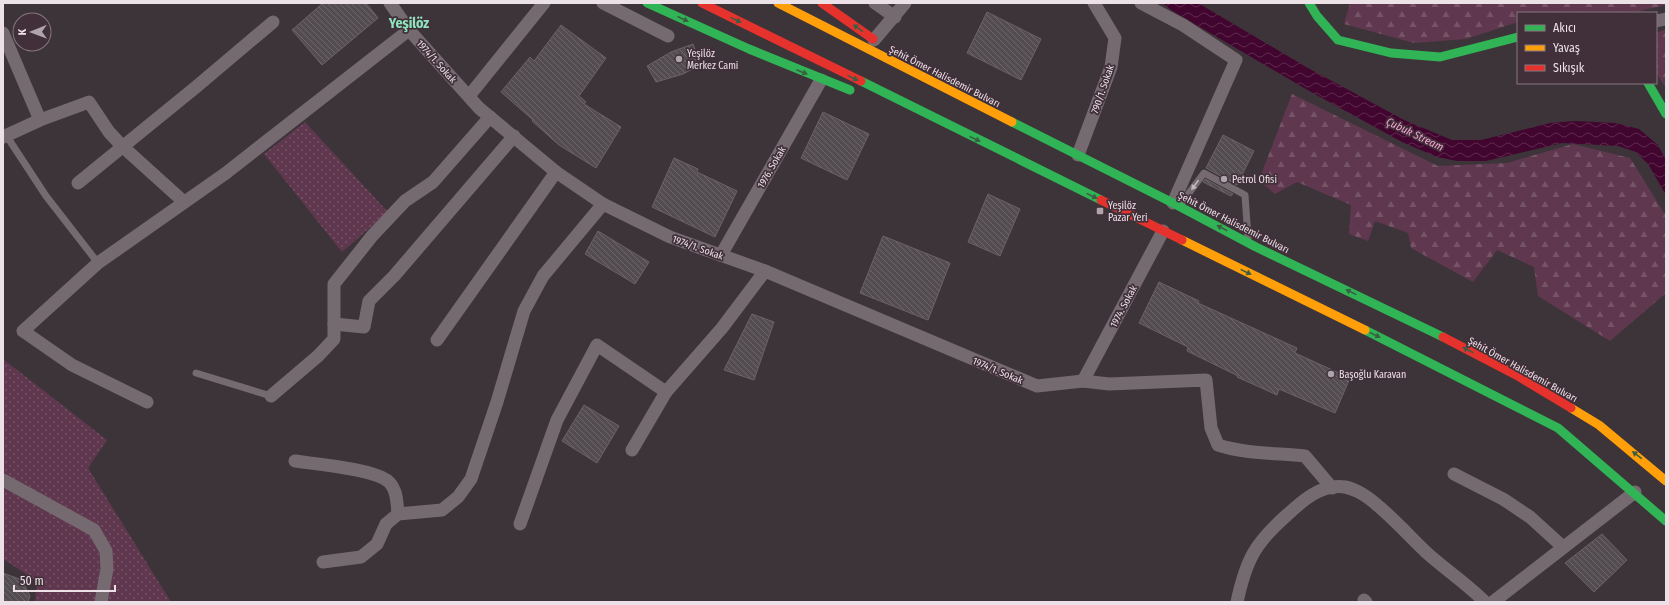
<svg xmlns="http://www.w3.org/2000/svg" width="1669" height="605" viewBox="0 0 1669 605" font-family="'Fira Sans Condensed',sans-serif">
<style>
.green{fill:url(#green-dots)}
.forest{fill:url(#forest-firs)}
.water{fill:url(#water-waves)}
.building{fill:url(#building-back-hatch);stroke:#6a6267}
.lines{fill:none;stroke-linecap:round;stroke-linejoin:round}
.lane{stroke:#756a70;stroke-width:7}
.street{stroke:#756a70;stroke-width:13}
.fast{stroke:#30b455;stroke-width:9}
.slow{stroke:#ff9f0a;stroke-width:9}
.jam{stroke:#e5322d;stroke-width:9}
.oneway{fill:#3b5e43}
.oneway2{fill:#c2b7bd}
.poi-dot{fill:#afa4aa;stroke:#41303a;stroke-width:1.5}
.labels{text-anchor:middle;stroke-width:3.5;stroke-linejoin:round;paint-order:stroke}
.poi-label{font-size:10px;fill:#ece1e7;stroke:#41303a;text-anchor:start}
.street-label{font-size:10px;fill:#ece1e7;stroke:#41303a}
.water-label{font-size:11px;font-style:italic;fill:#f8a5d4;stroke:#41303a}
.district-label{font-size:14px;font-weight:bold;fill:#8ce3bd;stroke:#41303a}
</style>
<defs>
<pattern id="green-dots" width="8" height="8" patternUnits="userSpaceOnUse"><rect width="8" height="8" fill="#5f374e"/><path d="M2 2h.1M6 6h.1" fill="none" stroke="#765468" stroke-width="1.8" stroke-linecap="round"/></pattern>
<pattern id="forest-firs" width="22" height="20" patternUnits="userSpaceOnUse"><rect width="22" height="20" fill="#5f374e"/><path d="M5 1l3.5 6h-7zM16 11l3.5 6h-7z" fill="#765468"/></pattern>
<pattern id="water-waves" width="16" height="10" patternUnits="userSpaceOnUse"><rect width="16" height="10" fill="#42052f"/><path d="M0 5q4-4 8 0t8 0" fill="none" stroke="#5d294d"/></pattern>
<pattern id="building-back-hatch" width="6" height="6" patternUnits="userSpaceOnUse"><rect width="6" height="6" fill="#534c50"/><path d="M-1 5l2 2M0 0l6 6M5-1l2 2" fill="none" stroke="#6c6669"/></pattern>
</defs>
<rect width="100%" height="100%" fill="#3d3439"/>
<g class="green">
<path d="M305,122L388,212L342,252L264,154Z"/>
<path d="M3,359L107,440L88,468L171,602H35L37,581L3,559Z"/>
</g>
<g class="forest">
<path d="M1350,3H1666V5L1631,13H1518V22L1466,39L1414,43L1344,24Z"/>
<path d="M1666,29V88L1656,73V33Z"/>
<path d="M1292,94L1438,166L1507,163L1573,144L1630,158L1666,216V293L1610,341L1538,296L1534,267L1497,250L1473,282L1411,248L1408,233L1375,221L1368,241L1349,234L1351,205L1297,182L1275,194L1259,180Z"/>
</g>
<path class="water" d="M1163,3H1198L1308,68L1404,120L1452,140H1481L1550,123L1575,121L1616,123L1639,129L1658,145L1666,160V195L1648,164L1636,152L1618,146L1562,143L1486,161H1457L1437,157L1402,142L1311,92L1171,10Z"/>
<g class="building">
<path d="M323,3H366L378,18L322,65L292,30Z"/>
<path d="M987,12L1041,39L1021,80L967,53Z"/>
<path d="M561,25L606,58L579,96L586,102L584,104L621,127L596,168L559,145L532,121L533,120L501,92L530,57L534,61Z"/>
<path d="M693,44L700,65L683,74L656,82L647,66L671,52Z"/>
<path d="M823,112L869,134L847,180L801,158Z"/>
<path d="M1223,135L1254,151L1237,185L1206,168Z"/>
<path d="M674,158L698,169L697,172L737,191L715,237L652,207Z"/>
<path d="M1205,179L1233,194L1231,196L1203,182Z"/>
<path d="M988,194L1020,209L1000,256L968,242Z"/>
<path d="M598,231L649,262L635,284L585,254Z"/>
<path d="M883,236L950,263L928,320L860,293Z"/>
<path d="M1159,282L1199,301L1198,303L1297,348L1295,353L1350,378L1335,413L1279,389L1277,395L1237,377L1238,376L1187,351L1188,347L1139,323Z"/>
<path d="M752,314L774,322L754,380L724,370Z"/>
<path d="M584,405L619,426L597,463L562,441Z"/>
<path d="M1602,534L1627,560L1594,592L1565,563Z"/>
<path d="M3,573L22,580L30,596L28,602H3Z"/>
</g>
<g class="lines">
<g class="lane">
<path d="M6,135L46,196L98,263"/>
<path d="M1180,205L1204,173L1245,195L1248,238"/>
<path d="M196,373L271,396"/>
</g>
<g class="street">
<path d="M390,3L409,30L479,108L556,172L603,204L670,237L765,271L1037,386L1083,381L1109,384L1206,380L1211,428L1218,445C1246,454 1276,453 1305,456L1332,488"/>
<path d="M603,3L668,36"/>
<path d="M875,3L895,17"/>
<path d="M1141,3L1183,25L1236,60L1173,203"/>
<path d="M1656,21L1666,19"/>
<path d="M3,33L40,120L89,102L109,132L122,146L184,202"/>
<path d="M874,40L905,3"/>
<path d="M469,96L544,3"/>
<path d="M3,137L40,120"/>
<path d="M1078,155L1111,67L1115,38L1094,3"/>
<path d="M78,183L196,87L273,22"/>
<path d="M721,255L821,80"/>
<path d="M334,324L364,327L369,301L394,276L514,136"/>
<path d="M437,340L556,172"/>
<path d="M1083,381L1163,231"/>
<path d="M271,396L318,356L334,339V284L372,236L405,201L433,182L490,117"/>
<path d="M147,402L72,365L23,331L98,263L226,173L409,30"/>
<path d="M632,450L666,392L722,328L765,271"/>
<path d="M295,461C315,464 376,469 389,482C397,490 397,503 398,514"/>
<path d="M1454,474L1503,499L1530,517L1563,547"/>
<path d="M3,480L94,530L106,551L107,569L101,602"/>
<path d="M520,524L557,420L597,345L666,392"/>
<path d="M323,562L361,557L377,544L386,524L398,514L442,510L458,497L471,479L497,402L524,311L543,276L603,204"/>
<path d="M1364,600L1366,602"/>
<path d="M1237,602C1246,560 1255,543 1287,515C1302,501 1322,483 1345,487C1351,488 1362,493 1367,497C1387,511 1409,536 1427,553C1446,570 1467,584 1485,602"/>
<path d="M1493,602L1635,492"/>
</g>
<g class="fast">
<path d="M647,3L749,49L850,90"/>
<path d="M1309,3L1317,16L1338,40L1391,53L1440,57L1518,37"/>
<path d="M861,81L1101,200"/>
<path d="M1648,83L1666,114"/>
<path d="M1012,122L1173,203L1256,247L1443,337"/>
<path d="M1365,330L1558,428L1666,521"/>
</g>
<g class="slow">
<path d="M778,3L1012,122"/>
<path d="M1182,240L1365,330"/>
<path d="M1571,408L1599,425L1666,481"/>
</g>
<g class="jam">
<path d="M702,3L861,81"/>
<path d="M822,3L873,39"/>
<path d="M1101,200L1182,240"/>
<path d="M1443,337L1516,375L1571,408"/>
</g>
</g>
<defs><path id="oneway-solid" d="M-6-.8H1V-3.2L6.5 0L1 3.2V.8H-6Z"/></defs>
<g class="oneway">
<use href="#oneway-solid" transform="translate(683 19) rotate(24)"/>
<use href="#oneway-solid" transform="translate(736 20) rotate(26)"/>
<use href="#oneway-solid" transform="translate(858 28) rotate(-144)"/>
<use href="#oneway-solid" transform="translate(802 72) rotate(23)"/>
<use href="#oneway-solid" transform="translate(853 78) rotate(26)"/>
<use href="#oneway-solid" transform="translate(975 139) rotate(26)"/>
<use href="#oneway-solid" transform="translate(1092 196) rotate(26)"/>
<use href="#oneway-solid" transform="translate(1222 228) rotate(-152)"/>
<use href="#oneway-solid" transform="translate(1246 272) rotate(26)"/>
<use href="#oneway-solid" transform="translate(1351 292) rotate(-154)"/>
<use href="#oneway-solid" transform="translate(1375 335) rotate(26)"/>
<use href="#oneway-solid" transform="translate(1468 350) rotate(-153)"/>
<use href="#oneway-solid" transform="translate(1637 455) rotate(-142)"/>
</g>
<use class="oneway2" href="#oneway-solid" transform="translate(1195 185) rotate(126)"/>
<g class="poi-dot">
<circle cx="679" cy="59" r="4"/>
<circle cx="1224" cy="179" r="4"/>
<rect x="1096" y="207" width="8" height="8" rx="2"/>
<circle cx="1331" cy="374" r="4"/>
</g>
<g class="labels">
<g class="poi-label">
<text x="687" y="57">Yeşilöz<tspan x="687" dy="12">Merkez Cami</tspan></text>
<text x="1232" y="183">Petrol Ofisi</text>
<text x="1108" y="209">Yeşilöz<tspan x="1108" dy="12">Pazar Yeri</tspan></text>
<text x="1339" y="378">Başoğlu Karavan</text>
</g>
<g class="street-label">
<text transform="translate(437 61) rotate(48)" y="4">1974/1. Sokak</text>
<text transform="translate(945 76) rotate(27)" y="4">Şehit Ömer Halisdemir Bulvarı</text>
<text transform="translate(1102 89) rotate(-71)" y="4">790/1. Sokak</text>
<text transform="translate(771 167) rotate(-60)" y="4">1976. Sokak</text>
<text transform="translate(1234 222) rotate(27)" y="4">Şehit Ömer Halisdemir Bulvarı</text>
<text transform="translate(698 247) rotate(20)" y="4">1974/1. Sokak</text>
<text transform="translate(1123 306) rotate(-62)" y="4">1974. Sokak</text>
<text transform="translate(1523 369) rotate(29)" y="4">Şehit Ömer Halisdemir Bulvarı</text>
<text transform="translate(998 370) rotate(23)" y="4">1974/1. Sokak</text>
</g>
<g class="water-label">
<text transform="translate(1415 134) rotate(26)" y="4">Çubuk Stream</text>
</g>
<g class="district-label">
<text x="409" y="28">Yeşilöz</text>
</g>
</g>
<rect width="1669" height="605" fill="none" stroke="#ece1e7" stroke-width="8"/>
<rect x="1517" y="12" width="140" height="72" fill="#41303a" stroke="#85777f"/>
<rect x="1525" y="25" width="20" height="6" fill="#30b455" stroke="#85777f"/>
<text x="1553" y="32" font-size="12" fill="#ece1e7">Akıcı</text>
<rect x="1525" y="45" width="20" height="6" fill="#ff9f0a" stroke="#85777f"/>
<text x="1553" y="52" font-size="12" fill="#ece1e7">Yavaş</text>
<rect x="1525" y="65" width="20" height="6" fill="#e5322d" stroke="#85777f"/>
<text x="1553" y="72" font-size="12" fill="#ece1e7">Sıkışık</text>
<g transform="translate(32 32) rotate(269)"><circle r="19" fill="#41303a" stroke="#85777f"/>
<path d="M0-3L7 15L0 10L-7 15Z" fill="#afa4aa"/>
<text y="-6" font-size="11" font-weight="bold" text-anchor="middle" fill="#ece1e7">K</text>
</g>
<path d="M14 585v6h101v-6" fill="none" stroke="#ece1e7" stroke-width="2"/>
<text x="20" y="585" font-size="12" fill="#ece1e7" stroke="#41303a" stroke-width="3" paint-order="stroke">50 m</text>
</svg>
